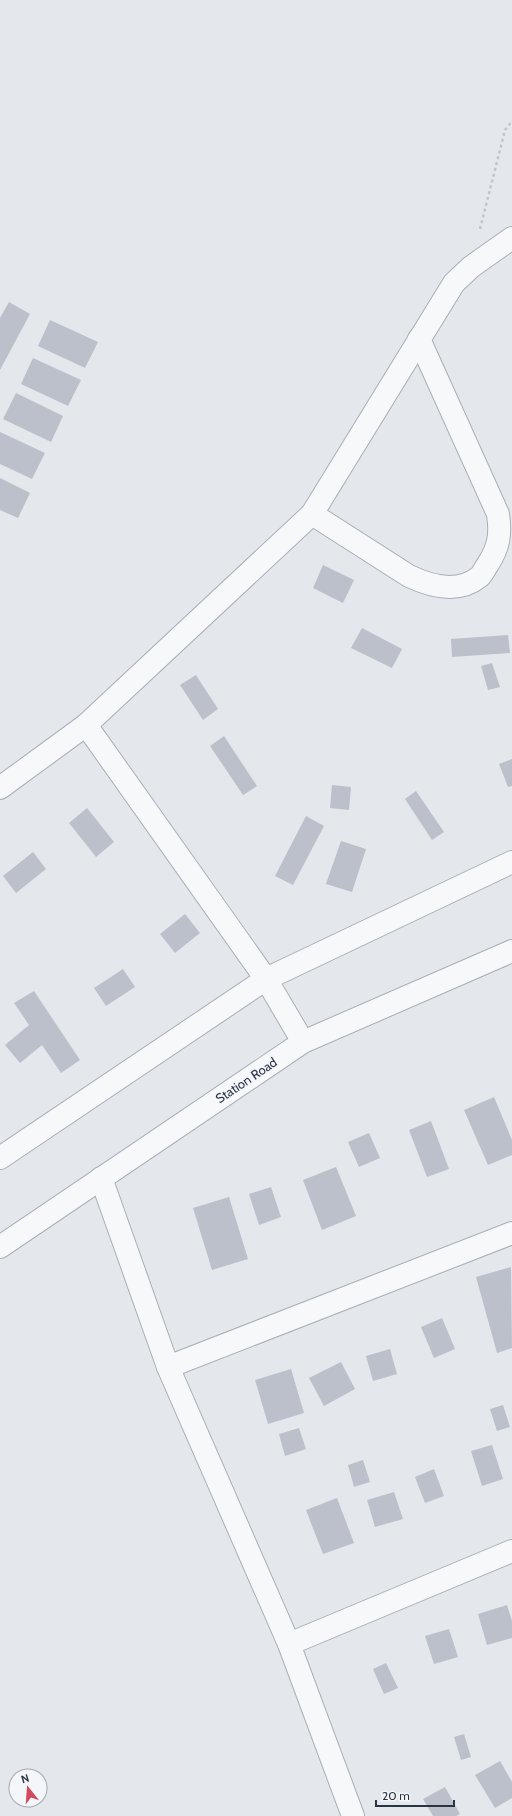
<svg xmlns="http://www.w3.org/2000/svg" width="512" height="1816" viewBox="0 0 512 1816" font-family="Cabin,sans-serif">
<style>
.building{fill:#bbc0ca}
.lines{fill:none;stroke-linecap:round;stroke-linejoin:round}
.minor-casing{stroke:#a9aeb7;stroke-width:24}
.path{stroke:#c2c5cb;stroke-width:2.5;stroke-dasharray:3 3;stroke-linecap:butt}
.minor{stroke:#f7f8fa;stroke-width:22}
.labels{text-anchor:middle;stroke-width:3.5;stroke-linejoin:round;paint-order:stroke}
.street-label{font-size:13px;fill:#2b3445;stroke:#f4f6f9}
</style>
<rect width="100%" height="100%" fill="#e4e7ec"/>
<g class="building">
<path d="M9,302L30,314L0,370V318Z"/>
<path d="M50,320L98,342L85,368L38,346Z"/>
<path d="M33,358L81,380L68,406L21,384Z"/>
<path d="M16,393L63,416L51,442L3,419Z"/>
<path d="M0,432L45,453L32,479L0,464Z"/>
<path d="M0,478L30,493L18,518L0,510Z"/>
<path d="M323,565L354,580L343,603L313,588Z"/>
<path d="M362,628L402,649L392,668L351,648Z"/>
<path d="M508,635L510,653L452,657L451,639Z"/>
<path d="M492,663L500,687L488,690L481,666Z"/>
<path d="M196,675L218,709L203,720L180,685Z"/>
<path d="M224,736L257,786L243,795L210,746Z"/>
<path d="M512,759V786L508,787L499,764Z"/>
<path d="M332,785L351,787L349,810L330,808Z"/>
<path d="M416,791L444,832L432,840L405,799Z"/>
<path d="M87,808L114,842L96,857L69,823Z"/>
<path d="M306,816L324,826L293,885L275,876Z"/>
<path d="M341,841L366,849L352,892L326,884Z"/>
<path d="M33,852L46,869L16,893L3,876Z"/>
<path d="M185,914L200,933L175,953L160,934Z"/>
<path d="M123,969L135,987L106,1006L94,988Z"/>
<path d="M34,991L80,1060L61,1073L42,1045L20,1063L5,1045L29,1025L14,1003Z"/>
<path d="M494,1097L512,1140V1155L488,1165L464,1110Z"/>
<path d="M431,1121L449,1169L427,1177L409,1130Z"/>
<path d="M369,1133L380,1158L359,1167L348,1142Z"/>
<path d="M336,1167L356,1216L322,1230L303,1180Z"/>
<path d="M271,1187L281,1217L259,1225L249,1194Z"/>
<path d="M229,1197L248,1259L212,1270L193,1208Z"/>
<path d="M511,1267L512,1348L497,1353L476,1277Z"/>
<path d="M442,1318L455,1349L434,1358L421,1327Z"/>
<path d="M390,1349L397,1374L373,1381L366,1356Z"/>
<path d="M341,1362L355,1389L324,1406L309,1378Z"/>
<path d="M291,1369L304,1413L268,1424L255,1380Z"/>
<path d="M503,1405L510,1427L497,1431L490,1409Z"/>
<path d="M299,1428L306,1449L285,1456L279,1434Z"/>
<path d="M492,1445L503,1479L482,1486L471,1451Z"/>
<path d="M363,1460L370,1482L354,1487L348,1465Z"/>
<path d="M434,1469L444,1496L425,1503L415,1477Z"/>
<path d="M394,1492L403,1519L375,1527L367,1500Z"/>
<path d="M337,1498L354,1543L323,1554L306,1510Z"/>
<path d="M507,1605L512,1621V1638L487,1645L478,1614Z"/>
<path d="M449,1629L458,1657L434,1664L425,1636Z"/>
<path d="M386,1663L398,1688L384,1694L373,1669Z"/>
<path d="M464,1734L471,1757L461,1760L454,1737Z"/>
<path d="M500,1761L512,1782V1798L495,1808L475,1775Z"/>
<path d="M445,1787L460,1814L456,1816H433L423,1799Z"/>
</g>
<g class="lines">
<defs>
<g id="minor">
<path d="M312,514L409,576C430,586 458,594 479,577C483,574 485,568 488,564C499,547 501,534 498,514L419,339"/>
<path d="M86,725L266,979L303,1042"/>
<path d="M0,788L86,725L312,514L454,283L471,267L512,238"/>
<path d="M0,1158L266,979L512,862"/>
<path d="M101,1178L168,1367L289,1644L353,1816"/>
<path d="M0,1247L303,1042L512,951"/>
<path d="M168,1367L512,1233"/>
<path d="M289,1644L512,1551"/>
</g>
</defs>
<use href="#minor" class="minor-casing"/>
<path class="path" d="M480,229L505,130L512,121"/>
<use href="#minor" class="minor"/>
</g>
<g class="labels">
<g class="street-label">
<text transform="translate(246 1080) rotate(-34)" y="5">Station Road</text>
</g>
</g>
<g transform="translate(28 1788) rotate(343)"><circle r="19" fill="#f4f6f9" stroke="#a4a8b1"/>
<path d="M0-3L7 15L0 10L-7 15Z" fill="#d1495b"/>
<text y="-6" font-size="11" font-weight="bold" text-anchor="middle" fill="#2b3445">N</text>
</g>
<path d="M376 1800v6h78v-6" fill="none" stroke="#2b3445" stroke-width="2"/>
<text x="382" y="1800" font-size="12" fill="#2b3445" stroke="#f4f6f9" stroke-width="3" paint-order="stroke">20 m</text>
</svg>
